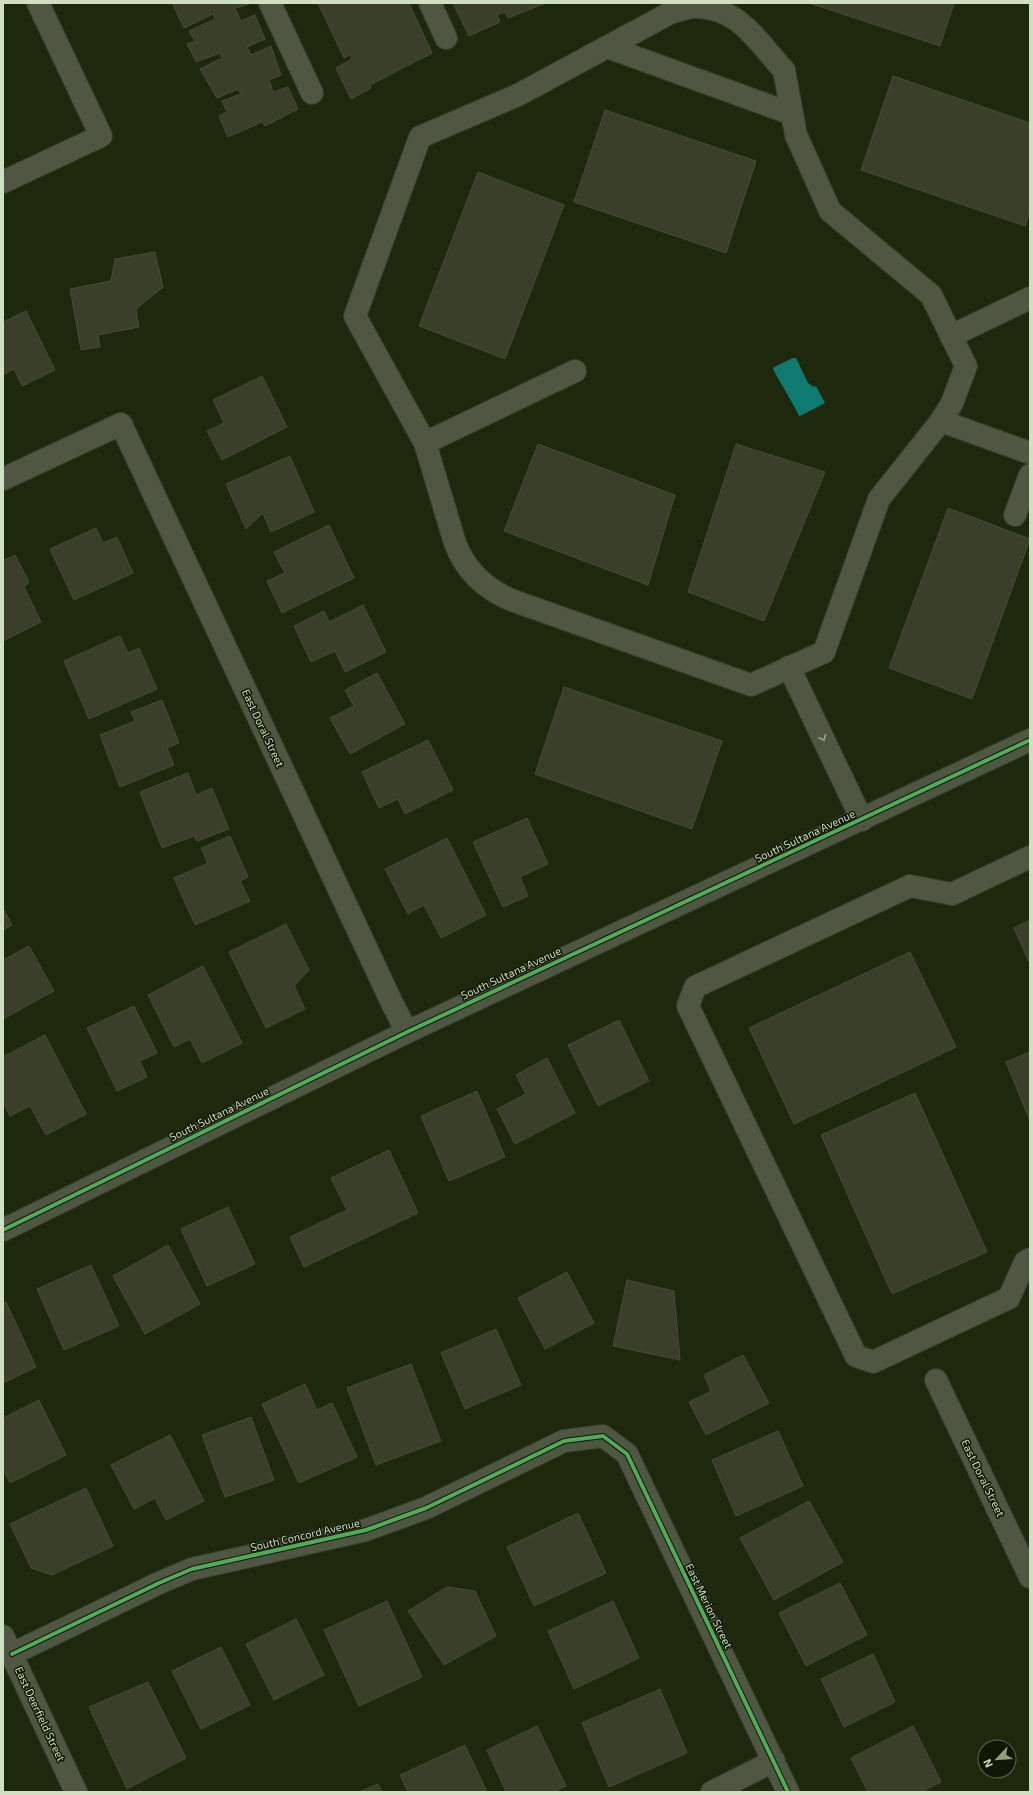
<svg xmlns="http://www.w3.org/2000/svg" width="1033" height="1795" viewBox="0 0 1033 1795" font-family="'Exo 2',sans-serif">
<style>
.water{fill:#0d7b72}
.building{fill:#3a3f29;stroke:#474c34}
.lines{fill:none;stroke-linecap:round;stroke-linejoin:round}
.minor-casing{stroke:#363e2b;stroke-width:24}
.minor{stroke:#4f5743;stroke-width:22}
.cycleway-casing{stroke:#0f1804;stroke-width:6}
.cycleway{stroke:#51ab58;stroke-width:4}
.oneway{stroke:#96a188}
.labels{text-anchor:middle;stroke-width:3;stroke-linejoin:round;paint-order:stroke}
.street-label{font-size:11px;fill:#d0dec1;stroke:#0f1804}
</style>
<rect width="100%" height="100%" fill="#1d280c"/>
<path class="water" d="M793,358H796L808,383L814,387L816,386L825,403L800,416H799C791,399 782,386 773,369L774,367Z"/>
<g class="building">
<path d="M172,3H248L249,4L235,8L241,21L255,15L265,39L247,47L251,55L271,46L281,75L269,80L273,92L288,87L298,109L265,126L262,122L228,137L219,116L227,112L222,101L241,94L238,89L217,98L200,69L222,58L220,53L196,62L187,44L195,41L189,31L215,19L213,14L184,28Z"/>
<path d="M318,3H409L432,53L370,85L371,88L351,99L336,68L352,59L350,55L344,58Z"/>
<path d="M453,3H546L508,18L505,12L497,15L500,22L469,36Z"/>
<path d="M809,3H954L940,46Z"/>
<path d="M893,76L1030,123V211L1025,226L861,170Z"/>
<path d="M605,110L756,161L726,253L574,202Z"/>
<path d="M478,172L564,205L505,359L419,326Z"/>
<path d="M155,252L163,287L136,309L139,327L98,335L100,347L81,350L70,289L111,281L115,259Z"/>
<path d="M26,311L55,370L22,386L14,369L3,375V322Z"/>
<path d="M262,376L287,427L222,460L207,431L224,423L213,400Z"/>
<path d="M538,444L675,495L648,585L504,531Z"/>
<path d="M736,444L825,472L764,621L688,592Z"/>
<path d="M290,456L314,512L271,532L263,513L246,529L226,484Z"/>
<path d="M948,508L1030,539L972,699L889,668Z"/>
<path d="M329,525L354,578L282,613L267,581L285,573L274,552Z"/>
<path d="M96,528L103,543L117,537L133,573L74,600L50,549Z"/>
<path d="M15,555L29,582L24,587L41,622L3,641V561Z"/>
<path d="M363,605L386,652L345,672L335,651L311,662L294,626L324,611L329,622Z"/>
<path d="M120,636L128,653L139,648L157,689L89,719L64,661Z"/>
<path d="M377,673L405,724L350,754L330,718L354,706L345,690Z"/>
<path d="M564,687L722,741L692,829L535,774Z"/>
<path d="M162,700L179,743L167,748L174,765L120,787L100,735L135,721L131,712Z"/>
<path d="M428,740L453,790L405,814L398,799L379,808L362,772Z"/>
<path d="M188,773L196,795L212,788L229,829L197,841L194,836L162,848L140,792Z"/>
<path d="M527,818L548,864L520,877L528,896L503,907L473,842Z"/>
<path d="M230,836L248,877L240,881L250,901L195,925L174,878L208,863L201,848Z"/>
<path d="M447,838L486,915L441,938L424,905L408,914L385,869Z"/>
<path d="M3,908L12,925L3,930Z"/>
<path d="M1030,920V964L1014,928Z"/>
<path d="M286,924L309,970L294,986L305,1009L266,1028L229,952Z"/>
<path d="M29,946L54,991L3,1019V960Z"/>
<path d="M910,952L956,1047L794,1124L749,1028Z"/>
<path d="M203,966L242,1043L202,1063L190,1039L174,1047L148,995Z"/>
<path d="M134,1006L157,1053L140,1061L147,1077L117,1091L87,1028Z"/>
<path d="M619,1020L649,1081L598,1106L568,1045Z"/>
<path d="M45,1035L86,1114L46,1135L30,1106L10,1116L3,1102V1057Z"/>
<path d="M1030,1052V1121L1006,1062Z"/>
<path d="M547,1058L575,1113L515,1144L497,1109L526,1094L516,1075Z"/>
<path d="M477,1091L505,1157L449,1181L421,1116Z"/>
<path d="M915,1093L987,1252L892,1294L821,1135Z"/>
<path d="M389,1150L418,1213L304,1267L290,1237L347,1210L331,1178Z"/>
<path d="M228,1207L255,1264L207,1286L181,1229Z"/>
<path d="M168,1245L200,1304L145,1334L113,1276Z"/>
<path d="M91,1265L119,1326L64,1350L37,1289Z"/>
<path d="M567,1272L594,1323L545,1349L518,1298Z"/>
<path d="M627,1280L674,1291L680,1360L613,1346Z"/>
<path d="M6,1302L36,1367L3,1383V1303Z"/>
<path d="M496,1329L521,1385L465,1409L441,1353Z"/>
<path d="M743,1355L769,1403L706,1435L689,1402L711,1391L704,1375Z"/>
<path d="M411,1364L441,1441L376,1465L347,1388Z"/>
<path d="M305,1384L317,1410L332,1403L357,1457L299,1483L262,1404Z"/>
<path d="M39,1400L66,1455L10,1483L3,1469V1418Z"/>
<path d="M251,1417L274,1480L225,1497L202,1435Z"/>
<path d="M778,1431L803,1486L736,1516L712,1460Z"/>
<path d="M170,1435L204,1501L166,1520L155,1498L134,1509L111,1465Z"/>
<path d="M86,1488L113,1546L52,1575L31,1568L10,1524Z"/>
<path d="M809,1501L843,1562L774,1600L740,1538Z"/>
<path d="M578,1513L606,1573L534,1606L507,1547Z"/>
<path d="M840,1583L867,1635L806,1666L779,1613Z"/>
<path d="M447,1587L475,1591L496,1636L444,1665L408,1611Z"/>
<path d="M387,1601L422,1677L359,1706L324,1630Z"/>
<path d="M613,1601L639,1658L574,1689L548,1631Z"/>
<path d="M296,1619L324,1675L274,1700L246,1644Z"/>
<path d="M221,1647L250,1705L201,1729L172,1671Z"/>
<path d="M873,1654L895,1702L844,1727L821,1679Z"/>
<path d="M148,1682L186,1758L127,1789L89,1707Z"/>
<path d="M660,1689L687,1753L609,1787L582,1723Z"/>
<path d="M537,1726L566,1786L554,1792H506L487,1750Z"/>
<path d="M913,1726L941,1782L921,1792H868L851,1758Z"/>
<path d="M465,1745L487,1792H408L400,1775Z"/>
<path d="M378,1784L382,1792H359Z"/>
</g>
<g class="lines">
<defs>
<g id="minor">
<path d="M270,3L312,93"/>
<path d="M430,3L446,38"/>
<path d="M691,7C736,5 754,37 781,67L784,70L796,135L830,211L931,295L966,366L952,403L941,421L879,499L824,652L751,685L514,601C486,590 466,572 455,543L425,443L355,316L420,137L518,95L670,13Z"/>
<path d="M607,47L792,114"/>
<path d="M3,182L101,136L38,3"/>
<path d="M951,336L1030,298"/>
<path d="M941,421L1030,453"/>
<path d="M425,443L575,371"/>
<path d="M3,479L121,424L392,1003L407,1032"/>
<path d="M1015,515L1030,475"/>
<path d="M789,667L862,820"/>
<path d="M1030,857L952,894L910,886L695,987L688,1006L856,1356L873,1362L1009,1298L1025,1262L1030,1259"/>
<path d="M3,1230L407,1032L1030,740"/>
<path d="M936,1380L1030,1577"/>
<path d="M3,1636L76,1792"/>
<path d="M12,1654L159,1583L192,1569L366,1530L426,1508L564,1441L603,1436L627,1454L788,1792"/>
<path d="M712,1792L774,1761"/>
</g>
</defs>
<use href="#minor" class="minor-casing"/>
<use href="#minor" class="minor"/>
<defs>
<g id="cycleway">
<path d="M3,1230L407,1032L1030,740"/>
<path d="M12,1654L159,1583L192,1569L366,1530L426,1508L564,1441L603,1436L627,1454L788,1792"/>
</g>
</defs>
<use href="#cycleway" class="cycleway-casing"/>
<use href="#cycleway" class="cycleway"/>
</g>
<defs><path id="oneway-chevron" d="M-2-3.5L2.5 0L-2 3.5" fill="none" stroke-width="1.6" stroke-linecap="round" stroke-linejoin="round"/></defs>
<use class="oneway" href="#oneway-chevron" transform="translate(823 738) rotate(65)"/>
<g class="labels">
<g class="street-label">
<text transform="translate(263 728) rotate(65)" y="4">East Doral Street</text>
<text transform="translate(805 836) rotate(-25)" y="4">South Sultana Avenue</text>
<text transform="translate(511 973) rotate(-25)" y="4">South Sultana Avenue</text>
<text transform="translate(219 1114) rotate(-26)" y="4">South Sultana Avenue</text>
<text transform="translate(983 1478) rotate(64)" y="4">East Doral Street</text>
<text transform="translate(305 1535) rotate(-13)" y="4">South Concord Avenue</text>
<text transform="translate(709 1606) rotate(64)" y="4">East Merion Street</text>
<text transform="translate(40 1714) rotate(65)" y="4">East Deerfield Street</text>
</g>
</g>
<rect width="1033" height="1795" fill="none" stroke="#d0dec1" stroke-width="8"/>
<g transform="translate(997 1759) rotate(245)"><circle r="19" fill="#0f1804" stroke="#5c6750"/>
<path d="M0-3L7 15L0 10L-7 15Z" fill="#919e82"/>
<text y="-6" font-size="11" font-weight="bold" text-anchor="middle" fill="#d0dec1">N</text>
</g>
</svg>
